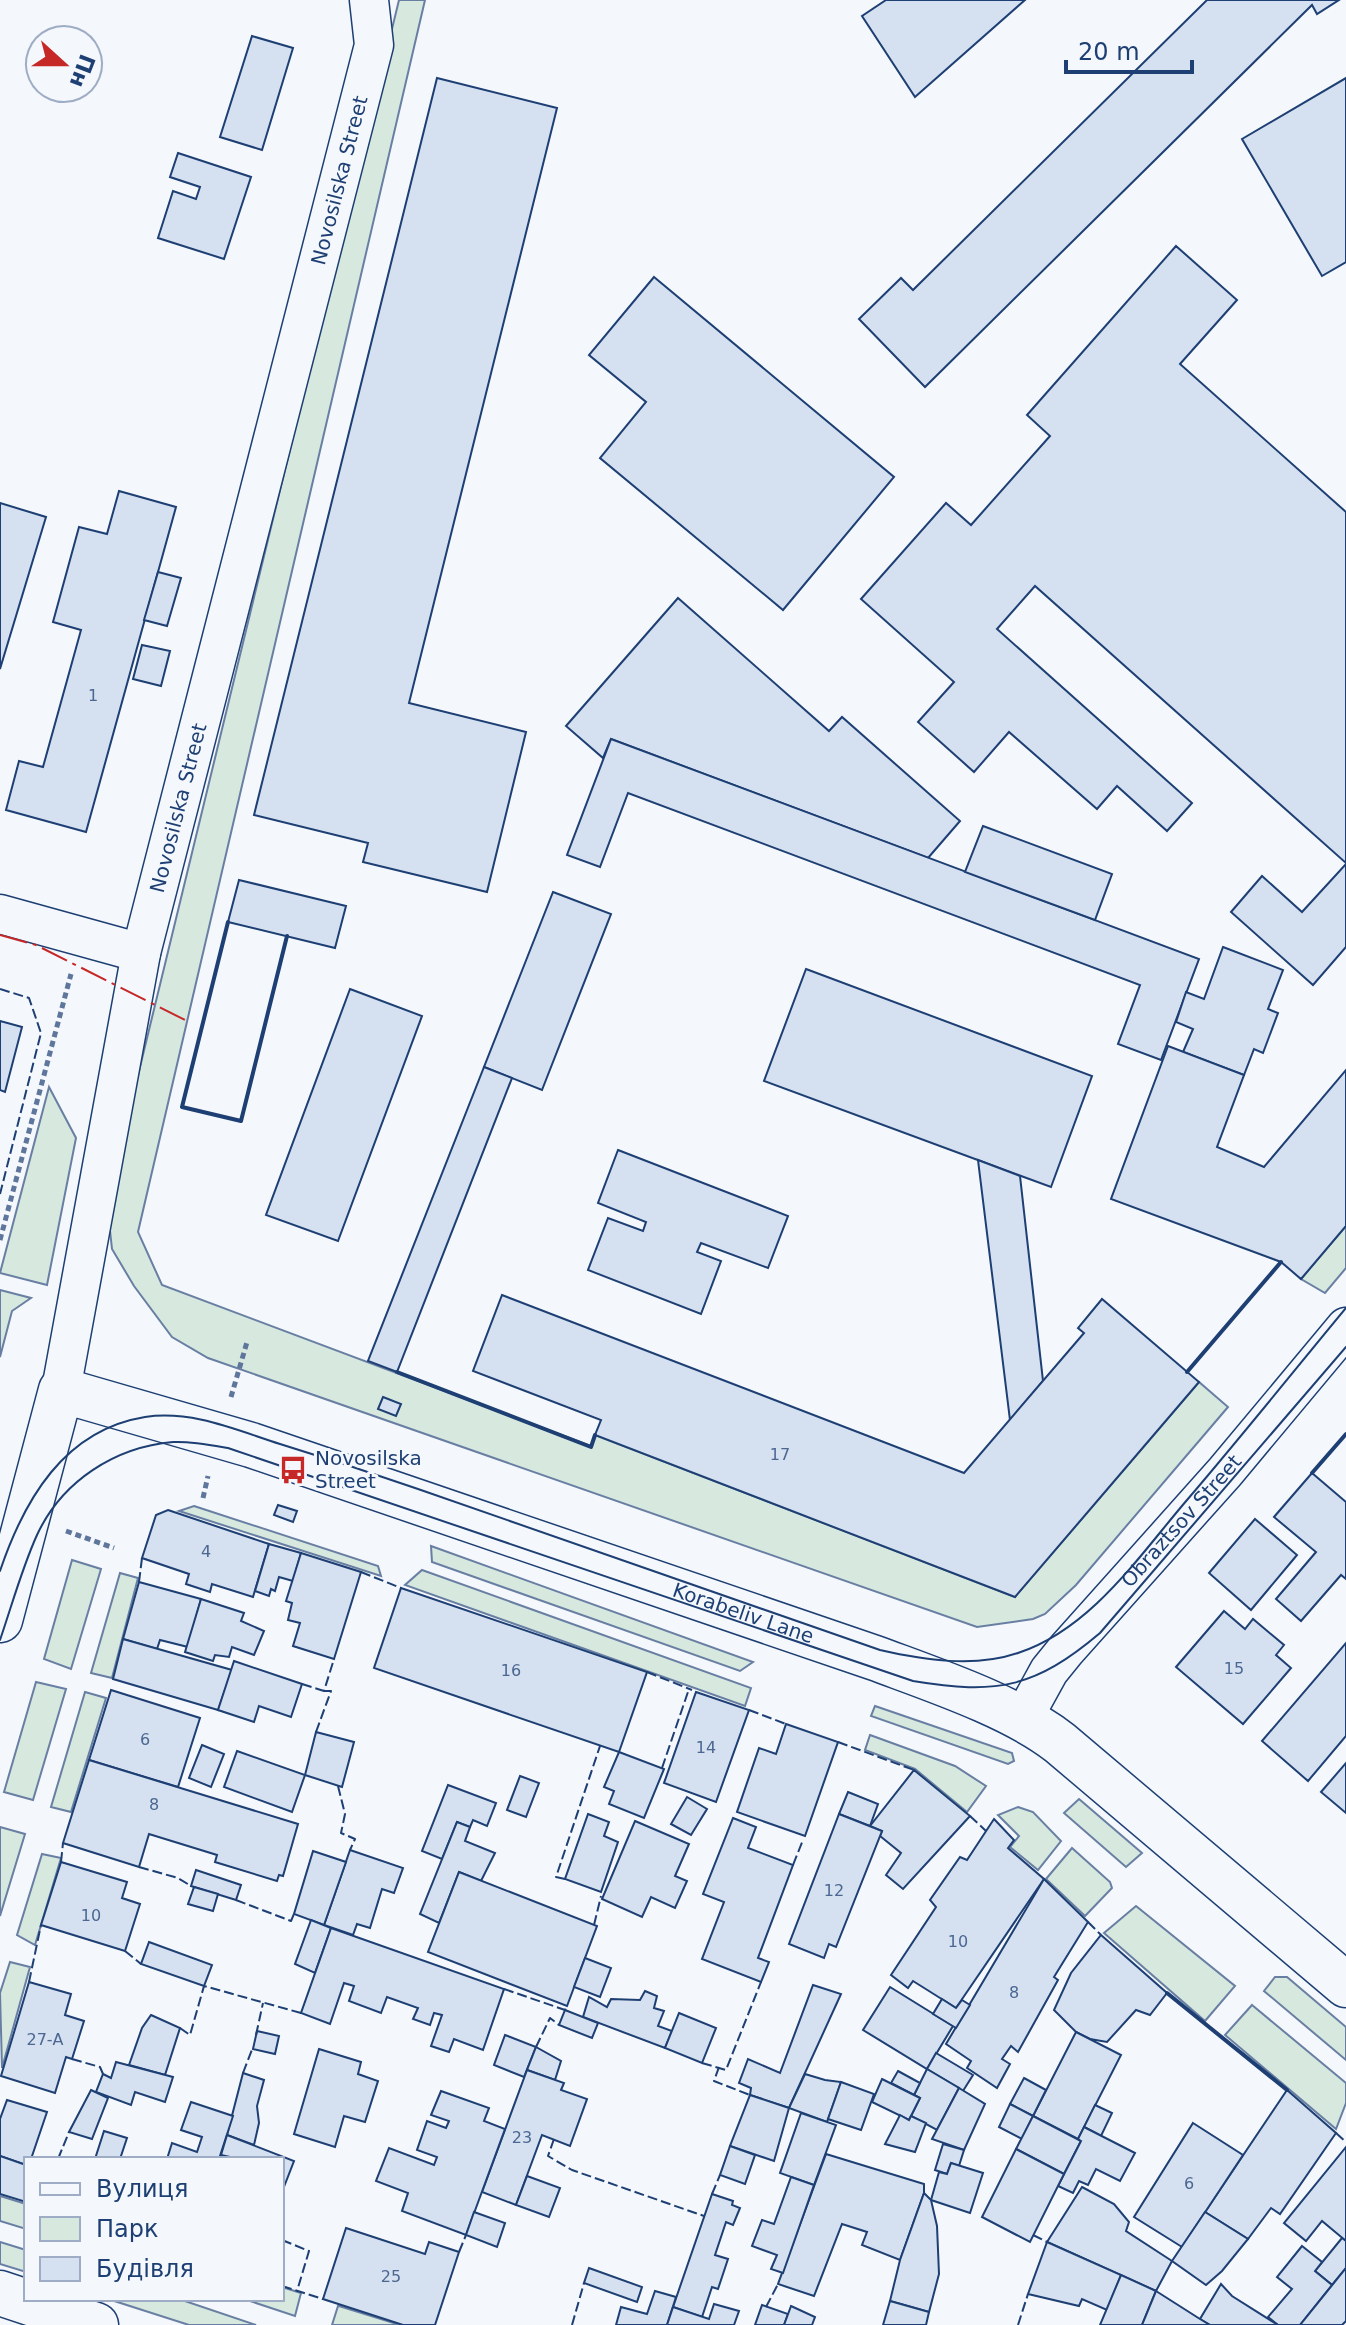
<svg xmlns="http://www.w3.org/2000/svg" width="1346" height="2325" viewBox="0 0 1346 2325" font-family="'DejaVu Sans',sans-serif">
<style>
.green{fill:#d7e8df;stroke:#687fa3;stroke-width:2}
.building{fill:#d5e0f0;stroke:#1d3f73;stroke-width:2}
.lines{fill:none;stroke-linecap:round;stroke-linejoin:round}
.street-casing{stroke:#1d3f73;stroke-width:41}
.secondary-casing{stroke:#1d3f73;stroke-width:47}
.path{stroke:#5e769c;stroke-width:5;stroke-dasharray:6 4;stroke-linecap:butt}
.street{stroke:#f4f7fb;stroke-width:38}
.secondary{stroke:#f4f7fb;stroke-width:44}
.tram{stroke:#1d3f73;stroke-width:2}
.fence{stroke:#1d3f73;stroke-width:2;stroke-dasharray:10 4;stroke-linecap:butt}
.wall{stroke:#1d3f73;stroke-width:4}
.power{stroke:#c62828;stroke-width:2;stroke-dasharray:28 6 4 6;stroke-linecap:butt}
.labels{text-anchor:middle;stroke-width:6;stroke-linejoin:round;paint-order:stroke}
.number-label{font-size:16px;fill:#4b6792}
.street-label{font-size:20px;fill:#1d3f73;stroke:#f4f7fb}
.poi-label{font-size:20px;fill:#1d3f73;stroke:#f4f7fb;text-anchor:start}
</style>
<rect width="100%" height="100%" fill="#f4f7fb"/>
<g class="green">
<path d="M399,0H425L138,1232L162,1285L591,1446L595,1435L1015,1597L1199,1382L1228,1407L1076,1585L1045,1614L1033,1619L977,1627L208,1358L172,1337L134,1286L112,1249L107,1203Z"/>
<path d="M49,1087L76,1138L47,1285L0,1273Z"/>
<path d="M1346,1226V1268L1325,1293L1301,1279Z"/>
<path d="M0,1290L31,1298L12,1311L0,1357Z"/>
<path d="M194,1506L378,1566L381,1576L179,1511Z"/>
<path d="M431,1546L753,1662L740,1671L432,1562Z"/>
<path d="M72,1560L101,1569L71,1669L44,1659Z"/>
<path d="M422,1570L751,1688L745,1706L405,1585Z"/>
<path d="M120,1573L138,1578L112,1678L91,1673Z"/>
<path d="M36,1682L66,1689L33,1800L4,1792Z"/>
<path d="M85,1692L106,1698L71,1812L51,1807Z"/>
<path d="M875,1706L1012,1753L1014,1761L1008,1764L871,1716Z"/>
<path d="M870,1735L955,1766L986,1786L967,1812L915,1769L865,1750Z"/>
<path d="M1079,1799L1142,1853L1126,1867L1064,1813Z"/>
<path d="M1018,1807L1033,1812L1061,1841L1038,1870L1010,1847L1019,1836L998,1815Z"/>
<path d="M0,1827L25,1834L0,1916Z"/>
<path d="M1072,1848L1110,1882L1112,1888L1085,1916L1046,1879Z"/>
<path d="M42,1854L61,1858L35,1945L17,1935Z"/>
<path d="M1136,1906L1235,1986L1205,2021L1104,1933Z"/>
<path d="M10,1962L30,1967L2,2068L0,1993Z"/>
<path d="M1275,1977H1287L1346,2027V2060L1264,1991Z"/>
<path d="M1252,2005L1346,2083V2103L1336,2129L1225,2035Z"/>
<path d="M0,2196L26,2204V2229L0,2221Z"/>
<path d="M0,2242L26,2250V2272L0,2264Z"/>
<path d="M282,2287L301,2293L295,2316L244,2299H282Z"/>
<path d="M108,2299H179L256,2325H189Z"/>
<path d="M338,2306H339L400,2325H332Z"/>
</g>
<g class="building">
<path d="M886,0H1025L915,97L862,16Z"/>
<path d="M1207,0H1339L1317,14L1312,5L925,387L859,319L901,278L913,290Z"/>
<path d="M252,36L293,48L262,150L220,137Z"/>
<path d="M437,78L557,108L409,703L526,732L487,892L363,862L368,843L254,815Z"/>
<path d="M1346,78V262L1322,276L1242,139Z"/>
<path d="M178,153L251,177L224,259L158,238L173,191L196,199L200,187L170,177Z"/>
<path d="M1176,246L1237,300L1180,364L1346,512V863L1035,586L997,629L1192,803L1167,831L1117,786L1097,809L1009,732L974,772L918,722L954,682L861,599L946,503L971,525L1050,436L1027,415Z"/>
<path d="M654,277L894,477L783,610L600,458L646,402L589,355Z"/>
<path d="M119,491L176,507L86,832L6,810L19,761L43,767L81,630L53,622L79,527L107,534Z"/>
<path d="M0,503L46,517L0,669Z"/>
<path d="M158,572L181,578L167,626L144,620Z"/>
<path d="M678,598L829,731L842,717L960,821L928,858L611,739L603,758L566,726Z"/>
<path d="M142,645L170,651L161,686L133,679Z"/>
<path d="M611,739L1199,959L1161,1060L1118,1044L1140,985L628,793L600,867L567,855Z"/>
<path d="M983,826L1112,874L1095,920L965,872Z"/>
<path d="M1346,864V947L1313,985L1231,912L1262,876L1302,912Z"/>
<path d="M239,880L346,906L335,948L228,922Z"/>
<path d="M553,892L611,914L542,1090L484,1067Z"/>
<path d="M1223,947L1283,970L1268,1009L1278,1013L1263,1053L1254,1049L1244,1075L1183,1052L1193,1029L1176,1022L1186,992L1204,999Z"/>
<path d="M806,969L1092,1076L1051,1187L764,1081Z"/>
<path d="M350,989L422,1016L338,1241L266,1215Z"/>
<path d="M0,1021L22,1027L5,1092L0,1090Z"/>
<path d="M1168,1046L1244,1075L1217,1147L1264,1167L1346,1070V1226L1301,1279L1281,1262L1111,1199Z"/>
<path d="M484,1067L512,1078L397,1372L368,1361Z"/>
<path d="M618,1150L788,1216L768,1268L701,1243L697,1252L721,1261L701,1314L588,1270L608,1218L643,1231L646,1222L598,1203Z"/>
<path d="M978,1160L1020,1176L1043,1381L1010,1420Z"/>
<path d="M502,1295L964,1473L1084,1333L1078,1328L1102,1299L1199,1382L1015,1597L595,1435L601,1420L473,1371Z"/>
<path d="M383,1397L401,1404L396,1416L378,1409Z"/>
<path d="M1312,1473L1346,1502V1579L1341,1575L1301,1621L1276,1599L1316,1552L1274,1517Z"/>
<path d="M278,1505L297,1511L293,1522L274,1515Z"/>
<path d="M168,1510L269,1544L253,1597L212,1584L210,1592L186,1584L189,1574L142,1558L156,1515Z"/>
<path d="M1255,1519L1297,1555L1251,1610L1209,1573Z"/>
<path d="M269,1544L301,1553L293,1581L279,1577L275,1591L271,1589L269,1596L255,1591Z"/>
<path d="M301,1553L361,1572L334,1659L293,1646L300,1623L288,1620L292,1603L286,1601Z"/>
<path d="M139,1582L201,1599L188,1647L160,1640L157,1649L123,1639Z"/>
<path d="M401,1588L647,1672L619,1752L374,1668Z"/>
<path d="M201,1599L244,1613L241,1621L264,1631L254,1655L232,1647L229,1657L215,1655L213,1661L185,1652Z"/>
<path d="M1224,1611L1245,1629L1253,1619L1284,1645L1276,1655L1291,1668L1243,1724L1176,1667Z"/>
<path d="M123,1639L232,1670L218,1710L113,1679Z"/>
<path d="M1346,1643V1736L1308,1781L1262,1741Z"/>
<path d="M234,1661L302,1684L291,1717L259,1706L254,1722L218,1710Z"/>
<path d="M111,1690L200,1718L178,1787L89,1760Z"/>
<path d="M696,1692L749,1710L716,1802L664,1783Z"/>
<path d="M786,1724L838,1742L805,1836L737,1812L759,1748L776,1754Z"/>
<path d="M316,1732L354,1742L342,1787L305,1775Z"/>
<path d="M202,1745L224,1754L211,1787L189,1778Z"/>
<path d="M237,1751L305,1775L292,1812L224,1787Z"/>
<path d="M619,1752L664,1769L644,1818L609,1804L614,1791L604,1787Z"/>
<path d="M89,1760L298,1824L283,1876L279,1875L277,1881L215,1862L217,1855L149,1834L139,1867L63,1843Z"/>
<path d="M1346,1763V1813L1321,1792Z"/>
<path d="M914,1770L970,1816L903,1889L886,1875L901,1853L880,1836L882,1831L870,1826Z"/>
<path d="M520,1776L539,1783L526,1817L507,1810Z"/>
<path d="M448,1785L496,1803L487,1826L473,1820L470,1827L457,1822L442,1859L422,1851Z"/>
<path d="M848,1792L878,1804L870,1826L839,1814Z"/>
<path d="M687,1797L707,1809L691,1835L671,1824Z"/>
<path d="M588,1814L609,1822L604,1836L618,1842L601,1892L565,1879Z"/>
<path d="M839,1814L882,1831L836,1947L829,1944L824,1958L789,1944Z"/>
<path d="M733,1818L756,1827L748,1848L793,1865L758,1958L769,1962L761,1982L702,1959L724,1902L703,1894Z"/>
<path d="M994,1819L1014,1840L1008,1848L1044,1879L956,2008L913,1981L908,1988L891,1975L936,1907L930,1900L960,1857L967,1860Z"/>
<path d="M635,1821L689,1844L675,1876L687,1881L675,1908L651,1897L642,1917L602,1899Z"/>
<path d="M457,1822L470,1827L465,1841L495,1853L481,1881L459,1872L439,1923L420,1914Z"/>
<path d="M350,1850L403,1868L394,1893L382,1889L370,1928L357,1924L353,1935L324,1925Z"/>
<path d="M313,1851L346,1862L324,1925L294,1914Z"/>
<path d="M61,1862L127,1882L122,1898L140,1904L125,1951L41,1925Z"/>
<path d="M196,1870L241,1885L236,1900L191,1886Z"/>
<path d="M459,1872L597,1926L567,2006L428,1952Z"/>
<path d="M1044,1879L1088,1922L1054,1977L1058,1980L1018,2052L1011,2046L1002,2059L1010,2064L997,2088L967,2068L971,2061L946,2044Z"/>
<path d="M194,1887L218,1894L213,1911L188,1904Z"/>
<path d="M311,1920L331,1928L315,1973L295,1964Z"/>
<path d="M331,1928L504,1989L483,2050L454,2039L449,2052L431,2046L442,2015L434,2013L430,2025L413,2019L418,2008L387,1997L381,2013L349,2001L354,1986L344,1983L330,2024L301,2013Z"/>
<path d="M1101,1935L1167,1993L1150,2015L1136,2010L1107,2042L1090,2039L1076,2032L1054,2010L1071,1973Z"/>
<path d="M149,1942L212,1965L204,1986L141,1964Z"/>
<path d="M585,1958L611,1968L600,1997L574,1987Z"/>
<path d="M29,1982L71,1994L65,2015L84,2021L72,2059L66,2057L55,2093L1,2076Z"/>
<path d="M813,1985L841,1994L789,2108L750,2095L751,2088L739,2083L748,2059L780,2073Z"/>
<path d="M890,1987L953,2026L927,2069L863,2030Z"/>
<path d="M645,1991L657,1996L654,2008L664,2011L658,2026L672,2031L665,2048L583,2017L589,1997L607,2007L611,1999L640,2000Z"/>
<path d="M942,1999L956,2008L962,2000L970,2005L956,2028L933,2014Z"/>
<path d="M565,2010L598,2023L592,2038L559,2025Z"/>
<path d="M679,2013L716,2028L702,2063L665,2048Z"/>
<path d="M151,2015L180,2028L165,2075L129,2065L142,2028Z"/>
<path d="M257,2031L279,2036L275,2054L253,2049Z"/>
<path d="M1076,2032L1121,2055L1078,2139L1033,2116Z"/>
<path d="M505,2035L536,2047L524,2077L494,2065Z"/>
<path d="M536,2047L561,2061L555,2080L527,2070Z"/>
<path d="M319,2049L361,2062L358,2074L378,2081L365,2122L344,2116L335,2147L294,2134Z"/>
<path d="M936,2053L973,2075L963,2091L927,2069Z"/>
<path d="M116,2062L173,2077L165,2102L135,2092L131,2105L96,2092L103,2074L111,2078Z"/>
<path d="M927,2069L959,2088L937,2130L911,2116L920,2098L914,2095Z"/>
<path d="M527,2070L564,2083L561,2090L587,2099L570,2146L542,2135L516,2205L482,2192Z"/>
<path d="M898,2071L920,2083L914,2095L891,2083Z"/>
<path d="M243,2073L264,2080L257,2106L259,2123L254,2145L227,2135Z"/>
<path d="M805,2074L825,2080L841,2082L827,2122L789,2108Z"/>
<path d="M1024,2078L1046,2090L1033,2116L1010,2104Z"/>
<path d="M882,2079L920,2098L909,2120L872,2102Z"/>
<path d="M841,2082L874,2094L861,2130L828,2119Z"/>
<path d="M959,2088L985,2104L964,2150L932,2139Z"/>
<path d="M91,2090L108,2098L92,2139L69,2132Z"/>
<path d="M1287,2090L1336,2133L1280,2214L1271,2208L1248,2239L1205,2212Z"/>
<path d="M441,2091L489,2108L484,2121L505,2129L466,2235L402,2211L408,2193L376,2181L389,2148L434,2165L437,2157L417,2150L427,2121L446,2128L449,2121L431,2115Z"/>
<path d="M750,2095L789,2108L774,2161L730,2146Z"/>
<path d="M7,2100L47,2112L31,2159H26V2165L0,2156V2119Z"/>
<path d="M191,2102L233,2116L219,2159H167L172,2143L197,2152L202,2137L181,2130Z"/>
<path d="M1010,2104L1033,2116L1022,2139L999,2127Z"/>
<path d="M1095,2105L1112,2113L1101,2136L1084,2127Z"/>
<path d="M801,2113L836,2125L814,2185L780,2173Z"/>
<path d="M900,2115L909,2120L911,2116L926,2123L915,2152L885,2144Z"/>
<path d="M1033,2116L1081,2141L1064,2174L1016,2149Z"/>
<path d="M1193,2123L1243,2155L1182,2247L1134,2217Z"/>
<path d="M1084,2127L1135,2153L1120,2181L1096,2169L1088,2185L1079,2181L1073,2193L1058,2186L1081,2141L1078,2139Z"/>
<path d="M104,2131L127,2138L120,2159H95Z"/>
<path d="M227,2135L294,2161L282,2192V2159H239L221,2155Z"/>
<path d="M943,2144L964,2150L959,2166L951,2163L947,2174L935,2170Z"/>
<path d="M730,2146L755,2155L745,2184L720,2175Z"/>
<path d="M1346,2147V2241L1322,2221L1306,2241L1284,2223Z"/>
<path d="M1016,2149L1064,2174L1030,2242L982,2217Z"/>
<path d="M826,2154L924,2184V2193L900,2260L862,2245L867,2232L842,2224L814,2296L778,2284Z"/>
<path d="M0,2156L26,2165V2202L0,2194Z"/>
<path d="M951,2163L983,2173L970,2213L931,2200L939,2172L947,2174Z"/>
<path d="M527,2176L560,2188L549,2217L516,2205Z"/>
<path d="M791,2177L814,2185L783,2273L771,2269L777,2255L752,2246L762,2220L774,2224Z"/>
<path d="M1082,2187L1114,2204L1129,2222L1126,2231L1172,2261L1156,2291L1047,2242Z"/>
<path d="M924,2193L931,2200L937,2226L939,2274L929,2312L890,2301L900,2260Z"/>
<path d="M712,2194L733,2201L732,2205L740,2208L733,2225L726,2222L715,2255L728,2259L718,2289L712,2287L702,2317L673,2307Z"/>
<path d="M474,2212L505,2223L497,2247L466,2235Z"/>
<path d="M1205,2212L1248,2239L1222,2271L1206,2285L1172,2261Z"/>
<path d="M346,2228L425,2254L429,2242L459,2252L435,2325H403L323,2299Z"/>
<path d="M1342,2238L1346,2241V2268L1332,2285L1315,2271Z"/>
<path d="M1047,2242L1121,2275L1107,2310L1082,2299L1079,2306L1028,2294Z"/>
<path d="M1302,2246L1322,2262L1315,2271L1332,2285L1300,2325H1278L1268,2317L1292,2289L1277,2277Z"/>
<path d="M589,2268L642,2287L637,2302L584,2283Z"/>
<path d="M1346,2268V2321L1342,2325H1300Z"/>
<path d="M1121,2275L1156,2291L1142,2325H1100Z"/>
<path d="M1221,2284L1232,2296L1278,2325H1210L1200,2319Z"/>
<path d="M655,2291L676,2297L667,2325H616L621,2307L647,2314Z"/>
<path d="M1156,2291L1200,2319L1210,2325H1142Z"/>
<path d="M890,2301L929,2312L926,2325H883Z"/>
<path d="M714,2304L739,2311L734,2325H667L673,2307L709,2319Z"/>
<path d="M762,2305L788,2314L784,2325H755Z"/>
<path d="M791,2306L815,2317L812,2325H784Z"/>
</g>
<g class="lines">
<defs>
<g id="street">
<path d="M0,914L141,953"/>
<path id="s1" d="M61,1390L141,953L374,45L369,0"/>
<path id="s2" d="M1022,1720L1049,1671L1066,1650L1225,1472L1346,1327"/>
</g>
<g id="secondary">
<path id="s3" d="M0,1620L61,1390L251,1445L875,1658C931,1679 1013,1706 1060,1743L1346,1985"/>
<path d="M0,2293L96,2325"/>
</g>
</defs>
<use href="#street" class="street-casing"/>
<use href="#secondary" class="secondary-casing"/>
<g class="path">
<path d="M0,1240L71,974"/>
<path d="M231,1397L247,1342"/>
<path d="M203,1498L208,1476"/>
<path d="M66,1531L114,1548"/>
</g>
<use href="#street" class="street"/>
<use href="#secondary" class="secondary"/>
<g class="tram">
<path d="M0,1571C24,1500 64,1430 145,1417C192,1410 236,1430 280,1444C326,1458 372,1473 418,1489C572,1543 726,1596 880,1650C924,1660 974,1668 1018,1653C1091,1629 1139,1556 1187,1500C1241,1437 1293,1372 1346,1308"/>
<path d="M0,1640C12,1605 22,1568 37,1535C62,1481 115,1447 173,1442C191,1441 211,1445 228,1448L913,1681C997,1695 1035,1688 1100,1633L1346,1347"/>
</g>
<g class="fence">
<path d="M0,989L29,998L41,1033L0,1194"/>
<path d="M361,1572L401,1588"/>
<path d="M139,1582L142,1558"/>
<path d="M647,1672L692,1690"/>
<path d="M302,1684L324,1691"/>
<path d="M749,1710L786,1724"/>
<path d="M316,1732L331,1691H324L334,1659"/>
<path d="M838,1742L914,1770"/>
<path d="M662,1768L689,1689"/>
<path d="M338,1786L345,1814L341,1833L355,1839L350,1850"/>
<path d="M970,1816L986,1831"/>
<path d="M61,1862L63,1843"/>
<path d="M793,1865L803,1840"/>
<path d="M139,1867L178,1878L191,1886"/>
<path d="M565,1879L556,1877L600,1746"/>
<path d="M236,1900L291,1921L294,1914"/>
<path d="M1088,1922L1101,1935"/>
<path d="M594,1925L601,1896"/>
<path d="M125,1951L141,1964"/>
<path d="M29,1982L41,1925"/>
<path d="M504,1989L565,2010L567,2006"/>
<path d="M180,2028L190,2035L204,1986L301,2013"/>
<path d="M256,2035L263,2003"/>
<path d="M536,2047L550,2018L559,2025"/>
<path d="M72,2059L100,2067L103,2074"/>
<path d="M702,2063L726,2070L761,1982"/>
<path d="M719,2067L714,2081L750,2095"/>
<path d="M243,2073L253,2047"/>
<path d="M1336,2133L1346,2142"/>
<path d="M554,2139L548,2156L572,2170L704,2216"/>
<path d="M58,2159L69,2132"/>
<path d="M712,2194L720,2175"/>
<path d="M1033,2235L1047,2242"/>
<path d="M282,2240L309,2251L297,2291"/>
<path d="M459,2252L466,2235"/>
<path d="M282,2286L323,2299"/>
<path d="M766,2307L778,2284"/>
<path d="M572,2325L584,2283"/>
<path d="M1018,2325L1028,2294"/>
</g>
<g class="wall">
<path d="M228,922L182,1107L241,1121L287,936"/>
<path d="M397,1372L591,1447L595,1435"/>
<path d="M1187,1372L1281,1262"/>
<path d="M1312,1473L1346,1434"/>
<path d="M1167,1993L1287,2090"/>
</g>
<path class="power" d="M0,935L36,945L187,1021"/>
</g>
<defs>
<symbol id="bus-bare" viewBox="-9 -9 18 18"><path d="M-5-6H5V4H4V6H2V4H-2V6H-4V4H-5ZM-3.5-4V0h7V-4ZM-3.5 1.2v1.5H-2V1.2ZM2 1.2v1.5H3.5V1.2Z" fill="#c62828" stroke="#f4f7fb" stroke-width="2.5" paint-order="stroke"/></symbol>
</defs>
<g fill-rule="evenodd">
<use href="#bus-bare" x="273" y="1450" width="40" height="40"/>
</g>
<g class="labels">
<g class="number-label">
<text x="93" y="701">1</text>
<text x="780" y="1460">17</text>
<text x="206" y="1557">4</text>
<text x="1234" y="1674">15</text>
<text x="511" y="1676">16</text>
<text x="145" y="1745">6</text>
<text x="706" y="1753">14</text>
<text x="154" y="1810">8</text>
<text x="834" y="1896">12</text>
<text x="91" y="1921">10</text>
<text x="958" y="1947">10</text>
<text x="1014" y="1998">8</text>
<text x="45" y="2045">27-А</text>
<text x="522" y="2143">23</text>
<text x="1189" y="2189">6</text>
<text x="391" y="2282">25</text>
</g>
<g class="street-label">
<text dy="7" stroke="none"><textPath href="#s1" startOffset="1242">Novosilska Street</textPath></text>
<text dy="7" stroke="none"><textPath href="#s1" startOffset="594">Novosilska Street</textPath></text>
<text dy="7" stroke="none"><textPath href="#s2" startOffset="256">Obraztsov Street</textPath></text>
<text dy="7" stroke="none"><textPath href="#s3" startOffset="956">Korabeliv Lane</textPath></text>
</g>
<g class="poi-label">
<text x="315" y="1465">Novosilska<tspan x="315" dy="23">Street</tspan></text>
</g>
</g>
<rect x="24" y="2157" width="260" height="144" fill="#f4f7fb" stroke="#9eadc5" stroke-width="2"/>
<rect x="40" y="2183" width="40" height="12" fill="#f4f7fb" stroke="#9eadc5" stroke-width="2"/>
<text x="96" y="2197" font-size="24" fill="#1d3f73">Вулиця</text>
<rect x="40" y="2217" width="40" height="24" fill="#d7e8df" stroke="#9eadc5" stroke-width="2"/>
<text x="96" y="2237" font-size="24" fill="#1d3f73">Парк</text>
<rect x="40" y="2257" width="40" height="24" fill="#d5e0f0" stroke="#9eadc5" stroke-width="2"/>
<text x="96" y="2277" font-size="24" fill="#1d3f73">Будівля</text>
<g transform="translate(64 64) rotate(111)"><circle r="38" fill="#f4f7fb" stroke="#9eadc5" stroke-width="2"/>
<path d="M0-6L14 30L0 20L-14 30Z" fill="#c62828"/>
<text y="-12" font-size="22" font-weight="bold" text-anchor="middle" fill="#1d3f73">Пн</text>
</g>
<path d="M1066 60v12h126v-12" fill="none" stroke="#1d3f73" stroke-width="4"/>
<text x="1078" y="60" font-size="24" fill="#1d3f73" stroke="#f4f7fb" stroke-width="6" paint-order="stroke">20 m</text>
</svg>
